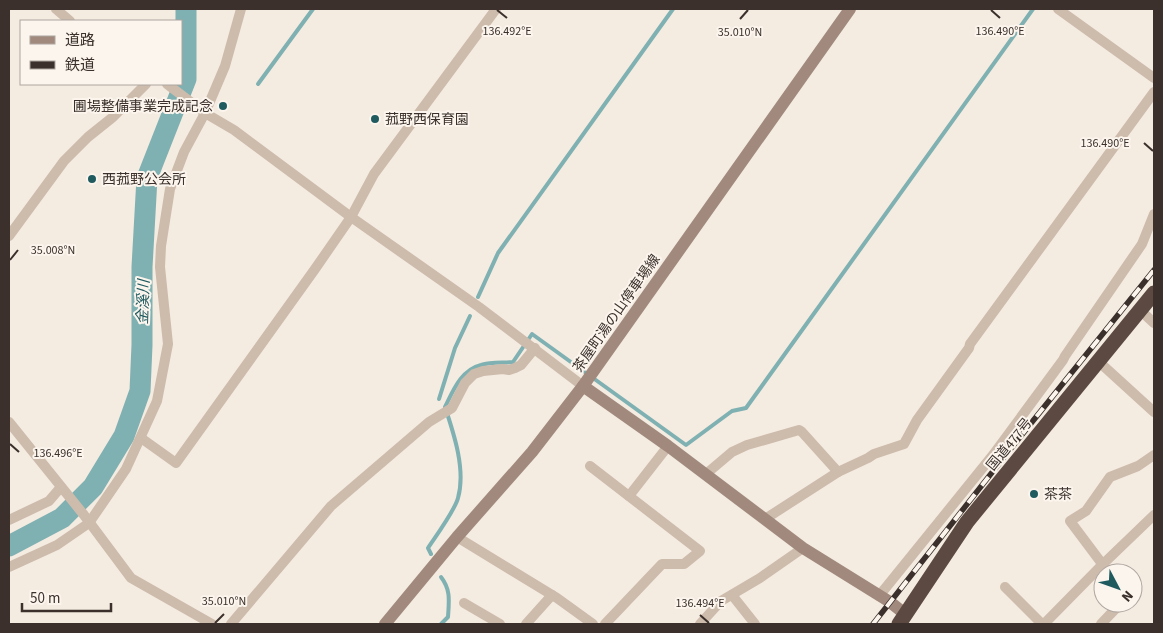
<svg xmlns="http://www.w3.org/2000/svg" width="1163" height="633" viewBox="0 0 1163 633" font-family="'Source Sans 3','Noto Sans JP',sans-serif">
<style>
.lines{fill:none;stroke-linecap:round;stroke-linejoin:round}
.stream{stroke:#7fb0b2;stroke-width:4}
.river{stroke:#7fb0b2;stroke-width:21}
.street{stroke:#cdbbac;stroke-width:10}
.secondary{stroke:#a18a7d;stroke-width:12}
.highway{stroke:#5c4a42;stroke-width:15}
.rail-casing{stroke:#3b302b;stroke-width:5.5}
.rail{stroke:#fbf5ee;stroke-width:4;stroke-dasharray:11;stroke-linecap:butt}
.ticks{fill:none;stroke:#3b302b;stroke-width:2}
.poi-dot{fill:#1f5a5e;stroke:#fbf5ee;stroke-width:2}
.labels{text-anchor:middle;stroke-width:4;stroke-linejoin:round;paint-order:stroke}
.poi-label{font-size:14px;fill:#3b302b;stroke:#fbf5ee;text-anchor:start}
.street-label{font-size:14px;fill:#3b302b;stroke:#fbf5ee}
.water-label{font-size:15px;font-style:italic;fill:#1f5a5e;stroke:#fbf5ee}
.ticks-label{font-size:12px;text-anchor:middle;fill:#3b302b;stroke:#fbf5ee;stroke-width:4;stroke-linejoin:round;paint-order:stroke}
</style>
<rect width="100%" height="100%" fill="#f4ebe1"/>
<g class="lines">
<g class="stream">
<path d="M258,84L313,9"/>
<path d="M478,297L498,253L673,9"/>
<path d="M439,399L455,348L470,316"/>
<path d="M431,554L428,548C436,536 455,510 458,498C466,470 454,434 445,407C453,391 461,370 481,365C491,362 503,363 513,362L532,334L686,445L732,411L746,408L1033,9"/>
<path d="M441,577C451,590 449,601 448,617L441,624"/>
</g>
<path class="river" d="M9,546L62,518L93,487L124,436L140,391L142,345V267L147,178L186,79V9"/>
<g class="street">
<path d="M56,9L70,21"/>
<path d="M1058,9L1154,78"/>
<path d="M167,84L205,113L234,130L351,217L479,307L583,386"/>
<path d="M9,236L64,161L88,137L113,117L146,84"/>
<path d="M1140,310L1154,323"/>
<path d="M1098,361L1154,412"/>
<path d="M9,422L84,515L131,578L212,624"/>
<path d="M141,438L176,463L315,269L351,217L374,174L496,9"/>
<path d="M590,466L700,551L684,564H662L605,624"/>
<path d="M706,474L732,452L747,445L799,430L802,432L838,472"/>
<path d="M629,496L668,446"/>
<path d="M765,519L838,472L868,458L874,454L904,444L917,420L969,348L970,344L1154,92"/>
<path d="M9,520L49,501L61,487"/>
<path d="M457,537L557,598L593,624"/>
<path d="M9,567L57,545L89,523L126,469L157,401L168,344L160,267L161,246L170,189L184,152L205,113L225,66L241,9"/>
<path d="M1109,573L1070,521L1086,511L1110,477L1138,466L1154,455"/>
<path d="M1005,587L1042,624"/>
<path d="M732,595L755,624"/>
<path d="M879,596L993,455L1063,360L1065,356L1142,244L1154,214"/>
<path d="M464,603L500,624"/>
<path d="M231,624L331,506L429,422L452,408L465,383L474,374L483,371L503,369L509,370L515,368L521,365L535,348"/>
<path d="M526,624L552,595"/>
<path d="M700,624L721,601L760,578L803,548"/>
<path d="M1044,624L1102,565L1154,515"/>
<path d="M1101,624L1121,603"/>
</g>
<g class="secondary">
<path d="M583,386L668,446L803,548L890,602L905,614"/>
<path d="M385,624L457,537L532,452L583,386L850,9"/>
</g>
<path class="highway" d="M899,624L967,522L1154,293"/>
<defs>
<path id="rail" d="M873,624L1012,447L1154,270"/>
</defs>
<use href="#rail" class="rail-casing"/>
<use href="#rail" class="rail"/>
</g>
<path class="ticks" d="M497,10L507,18M991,10L1000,18M740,19L748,10M1144,143L1153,151M10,260L18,250M10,444L19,452M700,615L709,623M215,623L224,614"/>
<g class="poi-dot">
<circle cx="223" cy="106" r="5"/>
<circle cx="375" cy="119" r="5"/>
<circle cx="92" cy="179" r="5"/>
<circle cx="1034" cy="494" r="5"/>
</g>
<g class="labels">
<g class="poi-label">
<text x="213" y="111" text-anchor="end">圃場整備事業完成記念</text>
<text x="385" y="124">菰野西保育園</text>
<text x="102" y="184">西菰野公会所</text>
<text x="1044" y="499">茶茶</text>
</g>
<g class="street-label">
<text transform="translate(616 313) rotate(-55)" y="5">茶屋町湯の山停車場線</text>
<text transform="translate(1009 444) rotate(-51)" y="5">国道477号</text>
</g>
<g class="water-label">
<text transform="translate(143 302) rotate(-88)" y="5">金溪川</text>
</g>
</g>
<g class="ticks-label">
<text x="507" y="35">136.492°E</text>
<text x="1000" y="35">136.490°E</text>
<text x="740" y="36">35.010°N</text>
<text x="1105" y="147">136.490°E</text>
<text x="53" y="254">35.008°N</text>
<text x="58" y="457">136.496°E</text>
<text x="224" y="605">35.010°N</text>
<text x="700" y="607">136.494°E</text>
</g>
<rect width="1163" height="633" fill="none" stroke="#3b302b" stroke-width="20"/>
<rect x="20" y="20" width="162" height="65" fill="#fbf5ee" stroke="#aea6a0"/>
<rect x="30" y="36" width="25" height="8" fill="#a18a7d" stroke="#aea6a0"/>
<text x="65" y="45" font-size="15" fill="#3b302b">道路</text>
<rect x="30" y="61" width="25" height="8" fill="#3b302b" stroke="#aea6a0"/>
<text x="65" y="70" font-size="15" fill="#3b302b">鉄道</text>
<g transform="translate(1118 588) rotate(131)"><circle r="24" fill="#fbf5ee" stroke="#aea6a0"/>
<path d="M0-4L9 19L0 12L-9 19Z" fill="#1f5a5e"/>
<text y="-8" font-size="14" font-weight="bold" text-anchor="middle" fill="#3b302b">N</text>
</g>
<path d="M22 603v8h89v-8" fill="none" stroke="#3b302b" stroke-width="2.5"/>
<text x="30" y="603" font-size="15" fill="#3b302b" stroke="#fbf5ee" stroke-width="4" paint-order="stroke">50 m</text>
</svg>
